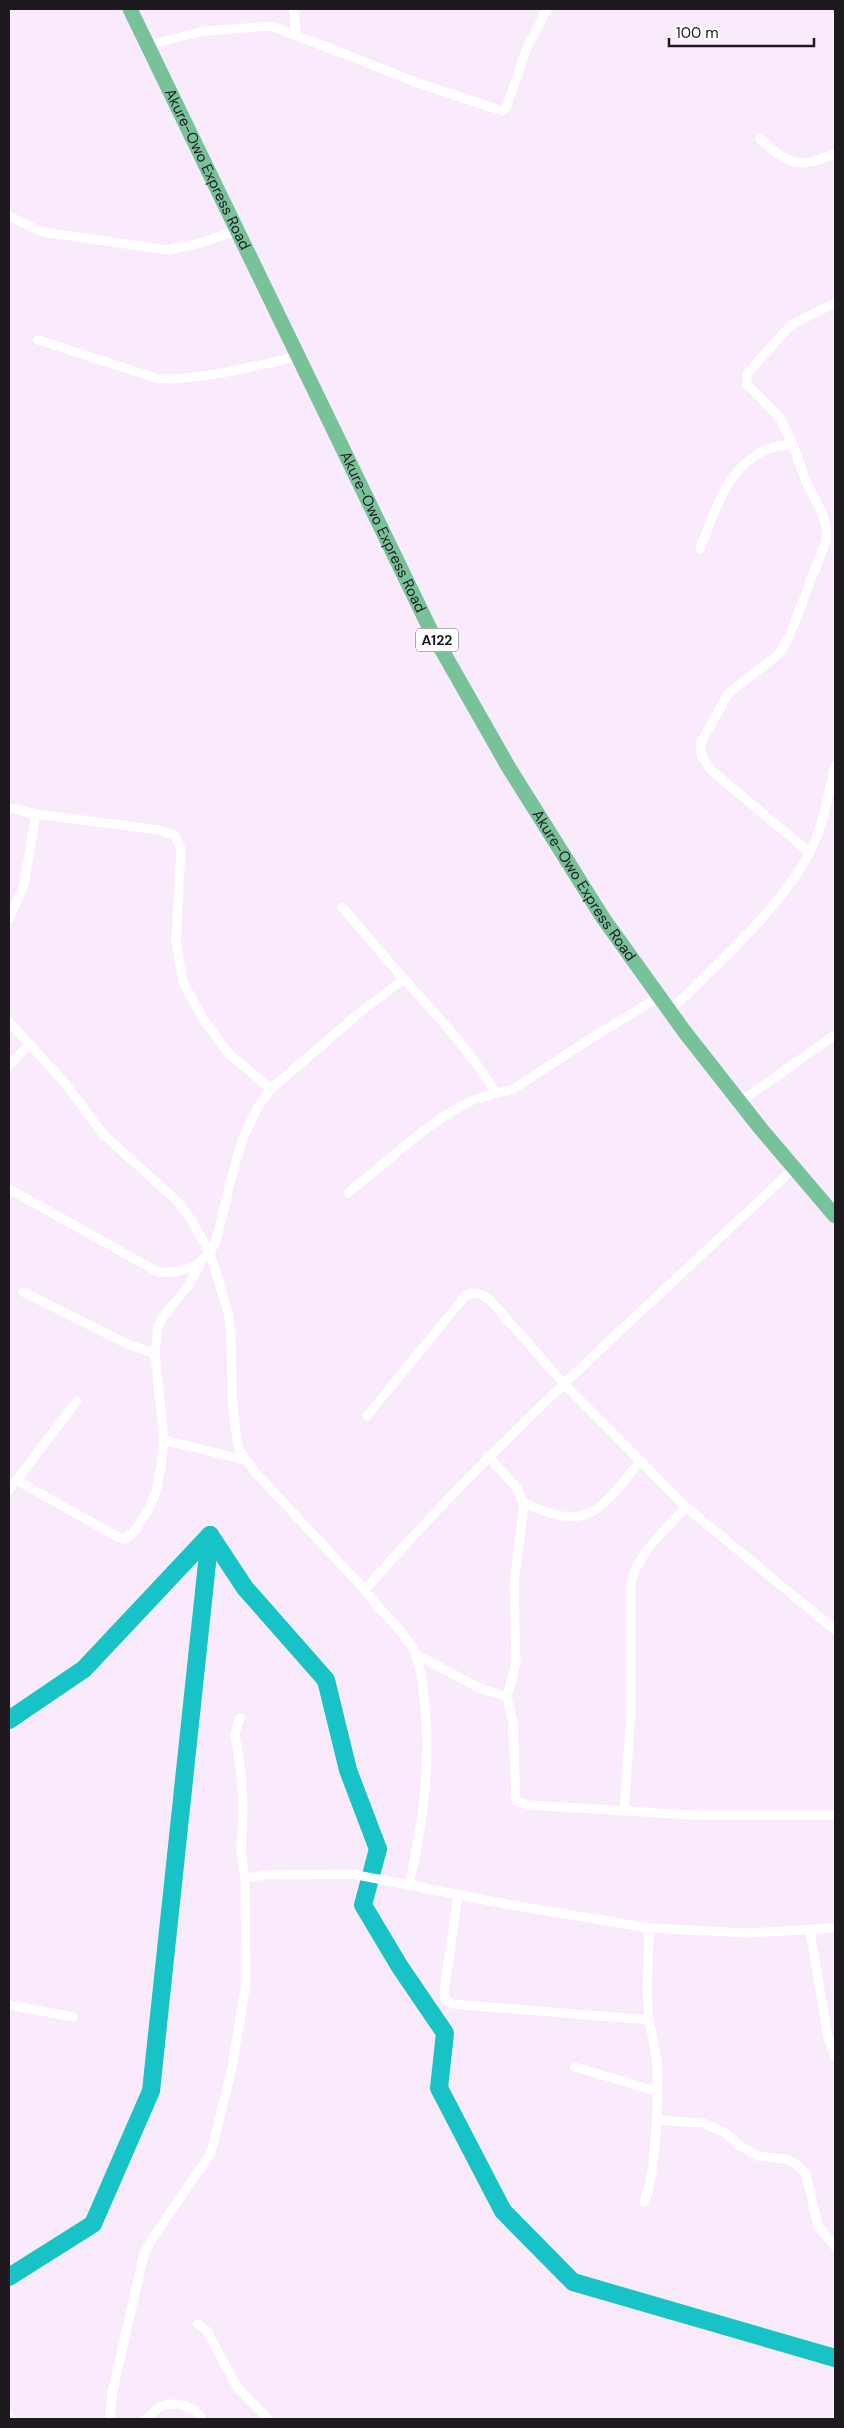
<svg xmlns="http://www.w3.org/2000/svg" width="844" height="2428" viewBox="0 0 844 2428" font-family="'DM Sans',sans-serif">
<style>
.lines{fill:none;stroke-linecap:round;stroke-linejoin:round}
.river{stroke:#18c3c8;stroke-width:18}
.minor{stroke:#fff;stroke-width:9}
.trunk{stroke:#78c29a;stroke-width:15}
.labels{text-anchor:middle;stroke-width:5;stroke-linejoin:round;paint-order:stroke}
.shield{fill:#fff;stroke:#625e62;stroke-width:1}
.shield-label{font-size:14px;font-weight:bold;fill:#1e191f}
.street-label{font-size:15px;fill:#1e191f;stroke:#fff}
</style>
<rect width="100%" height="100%" fill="#faebfc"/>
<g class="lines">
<g class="river">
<path d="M9,1720L84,1669L210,1535L245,1588L326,1680L348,1770L378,1849L363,1905L400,1967L445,2033L439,2088L503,2211L573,2282L835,2358"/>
<path d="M9,2277L93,2224L151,2091L210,1535"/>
</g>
<g class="minor">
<path d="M294,9L296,34"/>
<path d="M148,45L204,31L272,26L421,84L503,111L506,108L527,48L547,9"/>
<path d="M760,139C790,165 798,169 835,154"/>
<path d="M9,216L40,231L50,233L167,250L197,244L239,230"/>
<path d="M38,340L159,379C206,379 252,367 298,356"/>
<path d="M793,445L780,418L747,384V374L791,325L835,303"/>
<path d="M700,549C717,505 735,444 793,445C797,456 801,468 805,479C813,498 830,519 826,541L789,637L780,653L728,694L701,742C699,755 704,760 711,770L810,853"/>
<path d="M9,808L36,814L159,830L175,836L181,849L176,941L183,982L202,1017L228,1053L271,1089"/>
<path d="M342,907L404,979"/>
<path d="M9,919L24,885L36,814"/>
<path d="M670,1011C716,964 788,903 814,843C825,819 829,791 835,766"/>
<path d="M9,1022L64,1082L103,1134L177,1201L192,1221L210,1253L228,1312L231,1335L232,1397L237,1441L240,1451L255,1472L365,1590C380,1612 403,1629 415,1652C421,1666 422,1682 424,1697C432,1761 423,1823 409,1885"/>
<path d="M9,1065L30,1044"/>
<path d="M740,1102L835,1035"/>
<path d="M9,1189L158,1272C183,1274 204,1267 215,1243C231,1190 235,1133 271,1089L359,1013L404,979C437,1015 470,1051 496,1093"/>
<path d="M348,1193L423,1131L449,1113L473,1100L496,1093L512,1090L587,1041L659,997"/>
<path d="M23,1292L125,1343L155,1354"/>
<path d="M367,1416L466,1295C476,1291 482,1294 490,1300L564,1384L686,1507L835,1630"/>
<path d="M164,1440L245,1460"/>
<path d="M488,1456L517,1488L524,1505L514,1583L516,1663L507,1697L513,1723L516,1801L529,1805L692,1815H835"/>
<path d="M16,1480L118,1537L124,1539L131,1535L136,1529L148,1510L156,1492L161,1466L164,1440L155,1354L158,1326L162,1318L188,1286L201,1263"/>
<path d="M9,1490L77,1401"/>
<path d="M523,1502C588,1534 600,1510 640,1462"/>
<path d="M365,1590C497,1438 649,1306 794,1168"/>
<path d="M416,1654L479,1688L507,1697"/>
<path d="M624,1810L631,1713V1582C639,1552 666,1529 686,1507"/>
<path d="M245,1878L266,1875L352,1874L506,1904L649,1928L748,1933L835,1928"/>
<path d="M458,1895L444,1994L446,2000L453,2004L649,2020"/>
<path d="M810,1931L828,2037L835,2057"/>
<path d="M9,2005L73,2017"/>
<path d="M575,2067L656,2091"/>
<path d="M656,2120L703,2123L724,2132L739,2145L757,2156L785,2159L795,2163L806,2174L818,2226L835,2247"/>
<path d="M644,2202C657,2173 658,2098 657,2065C656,2050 652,2035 649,2020C645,1990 649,1958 649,1928"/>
<path d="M198,2324L207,2331L237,2387L268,2419"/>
<path d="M9,2416L11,2419"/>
<path d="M110,2419L112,2394L144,2254L154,2236L211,2153L232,2068L246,1983L245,1878L241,1852L243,1808L241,1773L235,1734L240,1718"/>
<path d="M145,2419C151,2416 154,2410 160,2407C174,2400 195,2406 202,2419"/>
</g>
<path class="trunk" id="s1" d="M130,9L431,631L509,768L603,918L684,1031L761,1129L835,1216"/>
</g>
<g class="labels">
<rect class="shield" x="416" y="628.5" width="42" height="23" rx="4"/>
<g class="shield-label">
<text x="437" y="645">A122</text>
</g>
<g class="street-label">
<text dy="5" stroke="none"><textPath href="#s1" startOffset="178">Akure-Owo Express Road</textPath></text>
<text dy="5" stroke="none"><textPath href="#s1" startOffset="581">Akure-Owo Express Road</textPath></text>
<text dy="5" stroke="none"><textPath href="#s1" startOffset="988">Akure-Owo Express Road</textPath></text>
</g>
</g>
<rect width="844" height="2428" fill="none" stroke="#1e191f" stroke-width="20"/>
<path d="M669 38v8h145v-8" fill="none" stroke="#1e191f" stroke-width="2.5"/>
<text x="676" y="38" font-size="15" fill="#1e191f" stroke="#ffffff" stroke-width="4" paint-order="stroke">100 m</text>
</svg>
